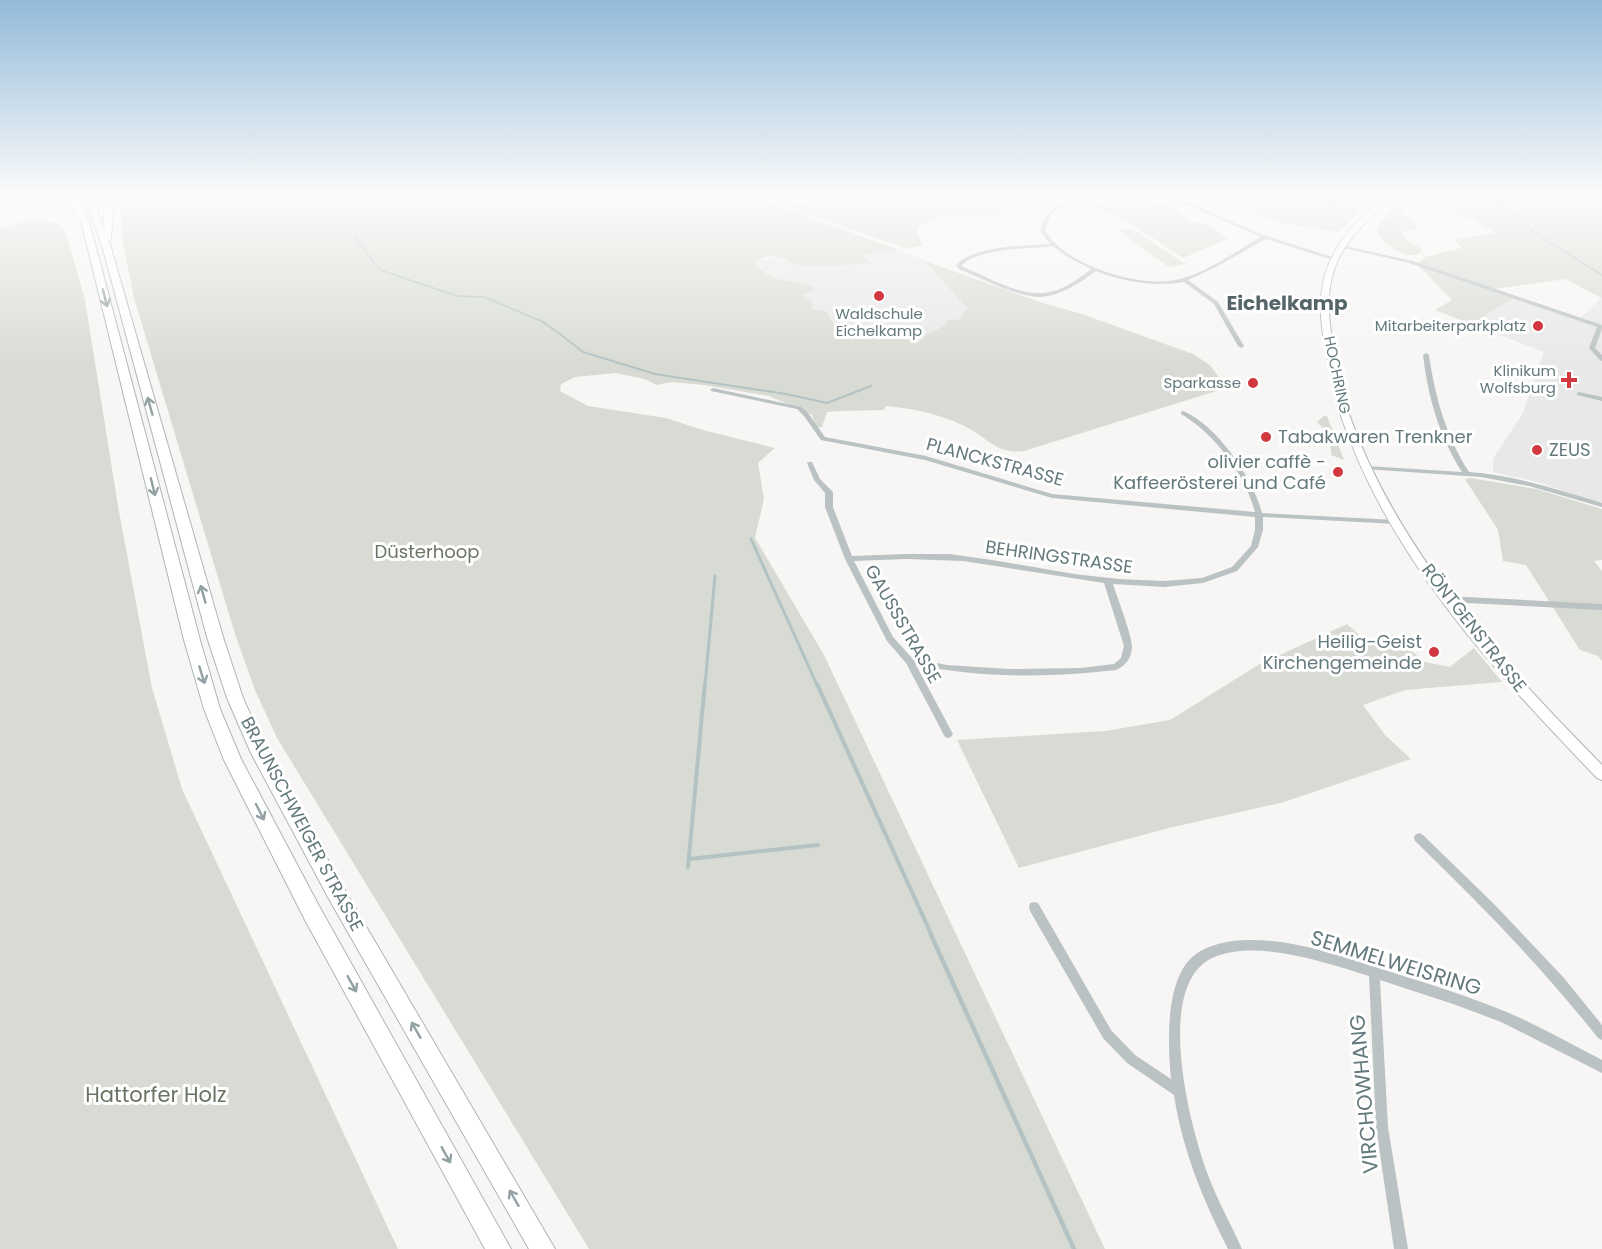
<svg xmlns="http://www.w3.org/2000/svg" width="1602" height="1249" viewBox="0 0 1602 1249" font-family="Poppins,sans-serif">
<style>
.built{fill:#e7e8e7}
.green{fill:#d8dbd3}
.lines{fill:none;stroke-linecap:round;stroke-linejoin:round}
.stream-far4{stroke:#b3c3c3;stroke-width:1.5}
.stream-far3{stroke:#b3c3c3;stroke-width:2}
.stream-far2{stroke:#b3c3c3;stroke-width:3}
.stream-far1{stroke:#b3c3c3;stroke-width:4}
.stream{stroke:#b3c3c3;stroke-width:4.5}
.secondary-casing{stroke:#aeb6b8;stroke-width:2}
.highway-casing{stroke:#afb5b7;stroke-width:2}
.street{fill:#bbc2c3;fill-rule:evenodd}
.secondary{fill:#fff;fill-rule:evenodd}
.highway{fill:#fff;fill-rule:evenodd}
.oneway{stroke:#92a1a3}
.poi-dot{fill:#d2383f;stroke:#fff;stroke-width:2}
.labels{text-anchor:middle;stroke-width:6;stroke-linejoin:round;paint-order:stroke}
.far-poi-label{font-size:15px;fill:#64797c;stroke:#fff;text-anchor:end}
.far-street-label{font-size:15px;fill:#64797c;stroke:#fff}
.poi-label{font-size:18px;fill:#64797c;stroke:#fff;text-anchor:start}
.street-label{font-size:18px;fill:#64797c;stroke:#fff}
.park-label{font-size:18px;fill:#6b7563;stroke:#fff}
.far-district-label{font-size:20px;font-weight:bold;fill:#566568;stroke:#fff}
.near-street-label{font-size:21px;fill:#64797c;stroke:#fff}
.near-park-label{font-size:21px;fill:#6b7563;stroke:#fff}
</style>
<rect width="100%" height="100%" fill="#f7f6f4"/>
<g class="built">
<path d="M897,249L925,261L967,308L961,319L947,320L944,326L927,334L919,342L895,338L873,327L853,334L835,325L826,311L812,309L808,299L803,295L814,291L792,282H781L774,279L753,261L782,256L788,258L791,263L805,265L862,257L872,252H892Z"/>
<path d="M1602,264V504L1534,481L1493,472V459L1523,413L1544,352L1471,324L1515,297L1578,320L1601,298L1566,279Z"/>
</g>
<g class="green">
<path d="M121,194H744L897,249C887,256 873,248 863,257L867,259L868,263C848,264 804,270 787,261L788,258L770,256L753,261C777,288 786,276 814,287V291L803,295L812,302V309L826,311L835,325L853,334L873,327L895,338L919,342L927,334L944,326L947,320L961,319L967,308L925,261L1043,303L1082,314L1193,354L1211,366L1226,388L1024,451C995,455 987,436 962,425C939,414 911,408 886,406L884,410C864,411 846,410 827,412L822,427H815L812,415L769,396L704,385L671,382L657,385L644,379L616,373L575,377L561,384L560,391L588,406L666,418L703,430L775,448L758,463L764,499L755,538L824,655L1105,1249H589L277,738L255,690L235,634L134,298L122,238Z"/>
<path d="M860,194H1046L1035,200L1010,204L991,217L939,214C934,222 924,220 917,230L923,245L908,249L782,205Z"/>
<path d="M1094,194H1110L1095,201L1102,204C1124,197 1129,185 1154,204C1170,202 1179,212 1190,222C1206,221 1216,228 1227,239L1183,258L1133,225L1079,199Z"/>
<path d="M1223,194H1378L1338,232L1289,224L1270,219Z"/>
<path d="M1412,194H1602V298L1566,279L1494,289L1515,297L1471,324L1435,310L1452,300L1417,264L1425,257L1462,248L1454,239L1497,233L1441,203L1422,201L1403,208L1402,212L1416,224L1417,228L1400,232L1408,241L1423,250C1411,265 1380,244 1376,228L1396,206Z"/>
<path d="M36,219L58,224L65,230L85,300L118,506L152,688L182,789L398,1249H0V228Z"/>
<path d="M1131,228L1185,264L1169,267L1118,230Z"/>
<path d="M1324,416H1327L1344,460L1331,455C1331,440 1328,432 1317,422Z"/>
<path d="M1470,478L1536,489L1602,509V560L1594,561L1602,571V661L1598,656L1580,650L1526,565L1503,561L1498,530L1465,479Z"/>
<path d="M1347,624L1367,642L1392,635L1425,662L1450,667L1474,648L1502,682L1405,690L1363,705L1385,735L1411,759L1284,802L1169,828L1019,868L957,740L1105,731L1170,720L1258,665Z"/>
</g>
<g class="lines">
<g class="stream-far4">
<path d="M1311,194L1346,213"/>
<path d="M1487,194L1521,217L1533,232L1602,275"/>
<path d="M355,237L375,264"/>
<path d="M377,266L383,271L457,296L484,297L546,323"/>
</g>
<g class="stream-far3">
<path d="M542,322L559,333"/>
<path d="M560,334L583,352L655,374L786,394L827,403L871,386"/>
</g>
<g class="stream-far2">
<path d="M751,539L817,685"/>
<path d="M705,685L715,576"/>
</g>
<g class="stream-far1">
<path d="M817,684L932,936"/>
<path d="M701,724L705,684"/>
<path d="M689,859L818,845"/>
<path d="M688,867L701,726"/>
</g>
<path class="stream" d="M931,935L1074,1249"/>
<defs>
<path id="secondary" d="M1388,194H1395C1372,217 1347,235 1335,267C1323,300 1331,336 1338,370C1342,384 1344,400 1349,414C1398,553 1501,662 1602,765V780L1597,778C1494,671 1388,557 1340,413C1335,399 1333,384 1330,369C1322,336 1315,299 1328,266C1340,236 1363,213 1388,194Z"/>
<g id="highway">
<path d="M44,194H53L73,204L69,194H77L89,221L200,640L220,709L241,759L319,906L511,1249H485L305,920L224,760L204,709L184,640L81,221L69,209Z"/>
<path d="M83,194H91L103,227L106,194H114L111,239L109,241L223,637L243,698L264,745L343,887L555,1249H529L329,899L251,753L227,698L207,637L102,245Z"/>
</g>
</defs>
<use href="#secondary" class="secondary-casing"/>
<use href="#highway" class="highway-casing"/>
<g class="street">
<path d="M1080,194H1085C1067,204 1050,207 1045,231C1048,235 1051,239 1054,242C1079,269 1148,290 1183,278C1211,270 1236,251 1261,237L1164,195V194H1169L1258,233L1338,259L1333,260L1266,239L1216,267L1188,280L1218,302L1244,346L1241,348L1238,346L1214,304L1184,282C1154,287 1124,282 1096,271C1080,283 1060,296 1040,297C1017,297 981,278 959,269L956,265C975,245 1024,246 1050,244L1041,231C1044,210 1062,201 1080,194ZM1053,246L1066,256L1091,269C1078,280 1061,291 1045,293C1020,296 985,276 963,267L962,265C979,248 1029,249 1053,246Z"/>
<path d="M1340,245L1413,261L1602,325V329L1595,348L1602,355V361L1600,360L1589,348L1597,327L1409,263L1340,247Z"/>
<path d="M1426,353L1429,355C1435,397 1446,436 1469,472C1514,475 1558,490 1602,503V507L1529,486L1481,477L1365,469L1364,468L1367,466L1462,472C1439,436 1428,397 1423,355Z"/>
<path d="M713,388L801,407L808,413L825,437L926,456L1052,494L1255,512C1245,474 1214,433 1181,414V412L1183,411C1217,425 1253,478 1262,513L1396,520L1400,522L1396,524L1263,517V530L1258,547L1237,571L1203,583L1164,587L1113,584C1117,597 1133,638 1132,648C1131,659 1125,666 1116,670C1050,678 982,678 916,665L953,734L951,737L948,738L945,737L906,663L887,641L845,559L825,507V493L814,480L807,463L808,462H812L820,479L833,492V507L852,556L906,554H949L992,560L1074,574L1119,579L1164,581L1202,578L1232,567L1251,546L1255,530V517L1052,498L925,460L821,440L804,416L797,409L711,391L710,390ZM906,559L963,561L1104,583L1124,646L1121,658L1114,664L1080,668L1009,669L947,665L912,658L893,637L854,561Z"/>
<path d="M1579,392L1602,397V401L1577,395V393Z"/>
<path d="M1447,596L1602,604V610L1447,602L1443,599Z"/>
<path d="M1419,833L1423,835L1495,905L1564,978L1602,1025V1040L1598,1038C1542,967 1480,904 1415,841L1414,838L1415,835Z"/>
<path d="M1034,902L1038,903L1111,1030L1135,1055L1171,1079C1168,1045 1164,977 1196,954C1210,944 1231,940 1248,940C1294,939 1341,956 1385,970C1426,983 1468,996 1509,1013C1541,1027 1571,1044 1602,1060V1073L1501,1022L1456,1005L1380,980L1388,1127L1408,1249H1394L1376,1127L1369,976C1326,963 1261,940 1217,956C1151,979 1190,1127 1208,1175C1217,1200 1231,1224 1242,1249H1228C1203,1200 1182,1149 1174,1095L1127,1063L1103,1038L1030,911L1029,907L1030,903Z"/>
</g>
<use href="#secondary" class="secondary"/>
<use href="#highway" class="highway"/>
</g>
<defs><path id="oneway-shaft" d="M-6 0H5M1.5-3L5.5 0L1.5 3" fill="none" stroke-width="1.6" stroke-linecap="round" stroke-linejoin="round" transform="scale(1.5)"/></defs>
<g class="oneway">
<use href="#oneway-shaft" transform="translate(105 298) rotate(76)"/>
<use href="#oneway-shaft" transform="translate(150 406) rotate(-106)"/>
<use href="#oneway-shaft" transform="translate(153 487) rotate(76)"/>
<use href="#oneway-shaft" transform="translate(203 594) rotate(-106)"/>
<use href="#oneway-shaft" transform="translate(202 675) rotate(73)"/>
<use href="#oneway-shaft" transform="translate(260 812) rotate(63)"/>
<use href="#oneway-shaft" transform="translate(352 984) rotate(61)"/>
<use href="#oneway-shaft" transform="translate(416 1030) rotate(-120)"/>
<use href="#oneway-shaft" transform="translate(446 1155) rotate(61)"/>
<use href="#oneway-shaft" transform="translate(514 1198) rotate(-120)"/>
</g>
<linearGradient id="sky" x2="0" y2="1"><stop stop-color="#93bad9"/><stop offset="0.53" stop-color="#fbfbfa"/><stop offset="1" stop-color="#fbfbfa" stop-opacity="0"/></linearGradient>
<rect width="1602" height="368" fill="url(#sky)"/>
<g class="poi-dot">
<circle cx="879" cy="296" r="6"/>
<circle cx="1538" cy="326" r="6"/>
<path d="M1566 371h6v6h6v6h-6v6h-6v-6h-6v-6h6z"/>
<circle cx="1253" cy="383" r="6"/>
<circle cx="1266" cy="437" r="6"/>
<circle cx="1537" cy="450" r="6"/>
<circle cx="1338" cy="472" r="6"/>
<circle cx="1434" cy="652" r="6"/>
</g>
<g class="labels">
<g class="far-poi-label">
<text x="879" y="319" text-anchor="middle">Waldschule<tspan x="879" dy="17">Eichelkamp</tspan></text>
<text x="1526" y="331">Mitarbeiterparkplatz</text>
<text x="1556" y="376">Klinikum<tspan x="1556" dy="17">Wolfsburg</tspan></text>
<text x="1241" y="388">Sparkasse</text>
</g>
<g class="far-street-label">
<text transform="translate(1337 375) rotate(78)" y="5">HOCHRING</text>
</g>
<g class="poi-label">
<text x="1278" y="443">Tabakwaren Trenkner</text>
<text x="1549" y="456">ZEUS</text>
<text x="1326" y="468" text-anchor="end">olivier caffè -<tspan x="1326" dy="21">Kaffeerösterei und Café</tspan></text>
<text x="1422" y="648" text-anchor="end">Heilig-Geist<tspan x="1422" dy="21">Kirchengemeinde</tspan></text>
</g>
<g class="street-label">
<text transform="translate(995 462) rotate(15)" y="6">PLANCKSTRASSE</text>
<text transform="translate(1059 557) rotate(8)" y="6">BEHRINGSTRASSE</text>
<text transform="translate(903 624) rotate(60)" y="6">GAUSSSTRASSE</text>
<text transform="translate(1474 628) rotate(52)" y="6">RÖNTGENSTRASSE</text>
<text transform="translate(302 824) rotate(62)" y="6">BRAUNSCHWEIGER STRASSE</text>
</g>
<g class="park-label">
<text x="427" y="558">Düsterhoop</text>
</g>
<g class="far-district-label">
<text x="1287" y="310">Eichelkamp</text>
</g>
<g class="near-street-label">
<text transform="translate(1396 963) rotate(17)" y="7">SEMMELWEISRING</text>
<text transform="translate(1364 1094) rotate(-95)" y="7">VIRCHOWHANG</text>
</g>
<g class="near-park-label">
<text x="156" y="1102">Hattorfer Holz</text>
</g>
</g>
</svg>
